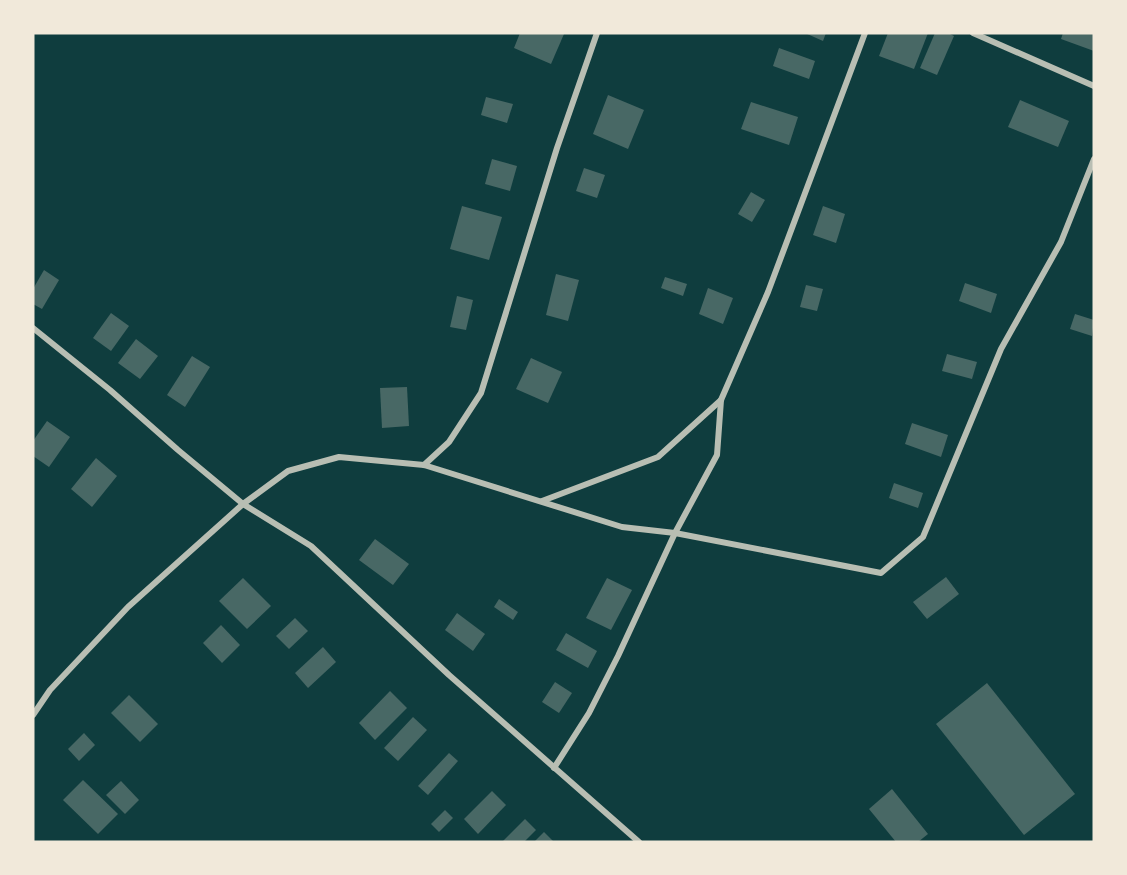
<svg xmlns="http://www.w3.org/2000/svg" width="1127" height="875" viewBox="0 0 1127 875" font-family="Barlow,sans-serif">
<style>
.building{fill:#486865}
.lines{fill:none;stroke-linecap:round;stroke-linejoin:round}
.minor{stroke:#b8beb3;stroke-width:6}
</style>
<rect width="100%" height="100%" fill="#0f3d3e"/>
<g class="building">
<path d="M520,33L564,34L551,64L514,48Z"/>
<path d="M805,33H826L823,41Z"/>
<path d="M888,33H928L914,69L879,56Z"/>
<path d="M935,33H948L954,36L937,75L920,68Z"/>
<path d="M1063,33H1094V51L1061,39Z"/>
<path d="M779,48L815,61L809,79L773,66Z"/>
<path d="M608,95L644,110L628,149L593,134Z"/>
<path d="M486,97L513,104L507,123L481,115Z"/>
<path d="M1020,100L1069,121L1058,147L1008,127Z"/>
<path d="M751,102L798,117L789,145L741,129Z"/>
<path d="M492,159L517,166L510,191L485,184Z"/>
<path d="M584,168L605,175L597,198L576,191Z"/>
<path d="M751,192L765,200L752,222L738,214Z"/>
<path d="M462,206L502,217L489,260L450,249Z"/>
<path d="M823,206L845,214L836,243L813,235Z"/>
<path d="M44,270L59,280L42,309L33,304V289Z"/>
<path d="M556,274L579,280L568,321L546,315Z"/>
<path d="M665,277L687,284L683,296L661,288Z"/>
<path d="M965,283L997,294L991,313L959,301Z"/>
<path d="M806,285L823,289L817,311L800,307Z"/>
<path d="M708,288L733,298L723,324L699,314Z"/>
<path d="M457,296L473,300L466,330L450,327Z"/>
<path d="M111,313L129,326L111,351L93,338Z"/>
<path d="M1075,314L1094,320L1092,336L1070,329Z"/>
<path d="M136,339L158,356L140,379L118,363Z"/>
<path d="M947,354L977,362L972,379L942,371Z"/>
<path d="M192,356L210,367L185,407L167,395Z"/>
<path d="M531,358L562,372L548,403L516,389Z"/>
<path d="M407,387L409,426L382,428L380,388Z"/>
<path d="M47,421L70,437L49,467L33,456V441Z"/>
<path d="M912,423L948,435L941,457L905,444Z"/>
<path d="M96,458L117,476L92,507L71,489Z"/>
<path d="M894,483L923,493L918,508L889,498Z"/>
<path d="M375,539L409,564L393,585L359,560Z"/>
<path d="M946,577L959,594L927,619L913,602Z"/>
<path d="M243,578L271,606L247,629L219,601Z"/>
<path d="M607,578L632,590L611,630L586,618Z"/>
<path d="M499,599L518,612L513,620L494,607Z"/>
<path d="M457,613L485,634L473,651L445,630Z"/>
<path d="M295,618L308,631L289,649L276,636Z"/>
<path d="M221,625L240,645L222,663L203,643Z"/>
<path d="M566,633L597,651L588,668L556,650Z"/>
<path d="M323,647L336,662L308,688L295,673Z"/>
<path d="M555,682L572,693L559,713L542,702Z"/>
<path d="M987,683L1075,794L1024,835L936,724Z"/>
<path d="M390,691L407,708L375,740L359,723Z"/>
<path d="M129,695L158,724L140,742L111,713Z"/>
<path d="M413,717L427,730L398,761L384,748Z"/>
<path d="M84,733L95,745L79,761L68,749Z"/>
<path d="M449,753L458,761L428,795L418,786Z"/>
<path d="M83,780L118,814L98,834L63,800Z"/>
<path d="M121,781L139,800L125,814L106,795Z"/>
<path d="M892,789L928,834L918,842H896L869,809Z"/>
<path d="M492,791L506,805L478,834L464,819Z"/>
<path d="M445,810L453,818L439,832L431,824Z"/>
<path d="M525,819L536,830L524,842H502Z"/>
<path d="M544,832L554,842H534Z"/>
</g>
<g class="lines">
<g class="minor">
<path d="M973,33L1094,86"/>
<path d="M33,328L110,390L178,450L243,504L311,546L449,675L639,842"/>
<path d="M424,465L449,442L481,393L557,148L597,33"/>
<path d="M542,501L658,457L721,400"/>
<path d="M33,715L50,690L128,607L243,504L288,471L339,457L424,465L622,527L675,533L881,573L923,537L1001,349L1061,242L1094,159"/>
<path d="M554,768L589,713L618,656L675,533L717,455L721,400L768,292L865,33"/>
</g>
</g>
<rect width="1127" height="875" fill="none" stroke="#f1e9da" stroke-width="69"/>
</svg>
